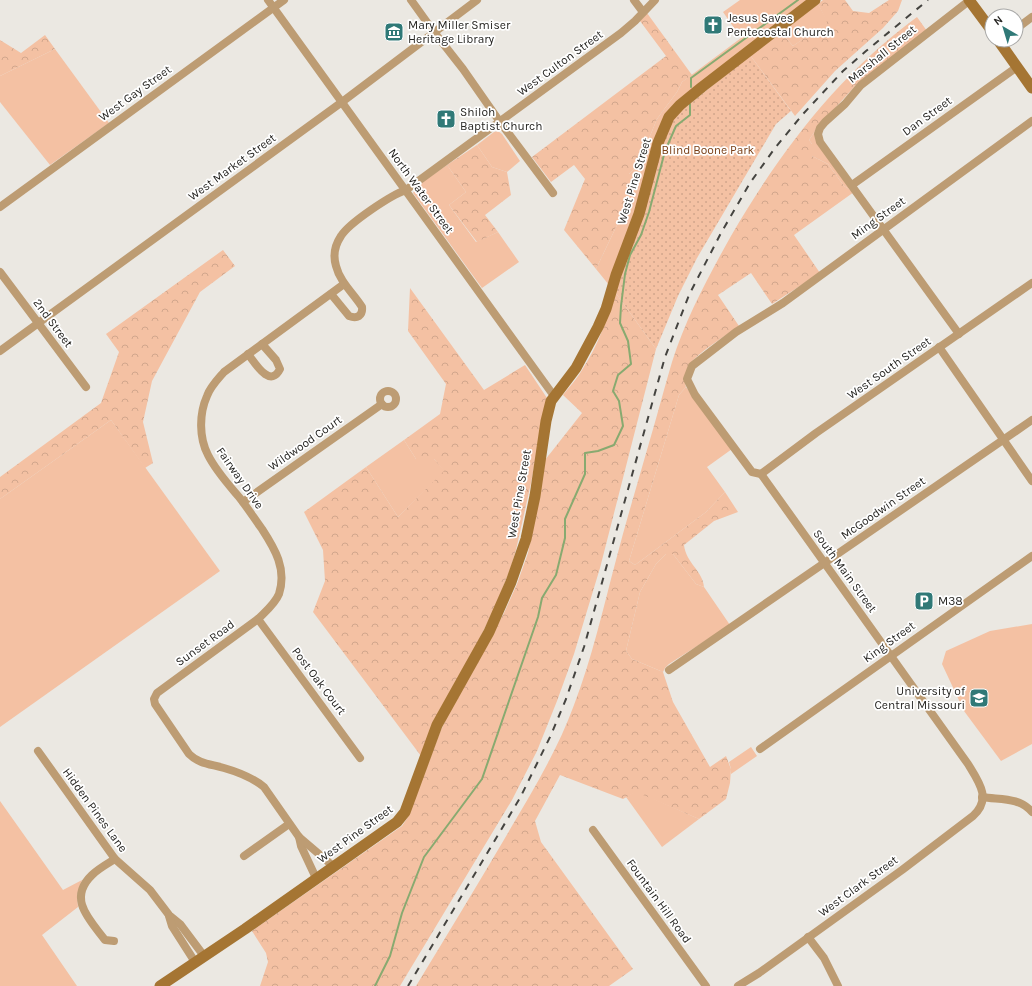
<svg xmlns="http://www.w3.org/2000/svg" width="1032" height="986" viewBox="0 0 1032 986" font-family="Karla,sans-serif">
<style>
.grass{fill:#f4c1a3}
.forest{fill:url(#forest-crowns)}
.park{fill:url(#park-dots)}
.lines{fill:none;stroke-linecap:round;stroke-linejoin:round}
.stream{stroke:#88aa70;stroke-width:2}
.street{stroke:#bd9c73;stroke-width:8}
.secondary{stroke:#a57533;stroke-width:11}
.rail{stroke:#454440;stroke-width:2;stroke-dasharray:7 7;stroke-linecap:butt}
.labels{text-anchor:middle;stroke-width:3.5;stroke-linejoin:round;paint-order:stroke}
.poi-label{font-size:12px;fill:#262522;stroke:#fff;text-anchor:start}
.street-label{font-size:12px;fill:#262522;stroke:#fff}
.park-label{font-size:12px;fill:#7a4017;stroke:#fff}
</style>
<defs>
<pattern id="forest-crowns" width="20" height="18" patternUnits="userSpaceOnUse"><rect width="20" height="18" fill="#f4c1a3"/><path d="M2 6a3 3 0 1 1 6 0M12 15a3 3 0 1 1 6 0" fill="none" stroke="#d1a68c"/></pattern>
<pattern id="park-dots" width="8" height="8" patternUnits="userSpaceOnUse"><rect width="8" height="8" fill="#f4c1a3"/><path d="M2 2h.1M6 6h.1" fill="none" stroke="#d1a68c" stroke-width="1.8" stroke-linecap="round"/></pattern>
</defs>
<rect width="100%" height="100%" fill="#ebe8e2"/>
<g class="grass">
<path d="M740,0H808L697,85L638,204L609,285L596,269L629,200V174L638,165L657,119L677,92L682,82L741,38L723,12Z"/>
<path d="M818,4L828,22L793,46L781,32Z"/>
<path d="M55,49L109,123L50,165L0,102V76Z"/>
<path d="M817,128L816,135L854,192L844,186L828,164L812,156V144L809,140Z"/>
<path d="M498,131L502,134L520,161L507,172L492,167L477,145L494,132Z"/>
<path d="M447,165L466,192L449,205L476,242L498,232L519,262L482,288L413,193L418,185Z"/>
<path d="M686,387L732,449L707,467L725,492L706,512L635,565L629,561L679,395Z"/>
<path d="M111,420L220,571L0,727V499Z"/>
<path d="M404,440L416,459H434L445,471L398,517L366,467Z"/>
<path d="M666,554H673L696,584L704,587L730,625L669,664L665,668L663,672L632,659L626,651L640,592L656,564Z"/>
<path d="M1032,624V744L1001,761L964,711L942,664L946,651L990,631Z"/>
<path d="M751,747L757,756L731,774V769L729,762Z"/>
<path d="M636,791L699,819L662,847L626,797Z"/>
<path d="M0,801L63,890L82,880L77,895L78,907L42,935L77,986H0Z"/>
</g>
<g class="forest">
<path d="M823,0H845L853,11L869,13L889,0H902L898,11L883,28L835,71L795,116L750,55L781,32L793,46L827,22L818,4Z"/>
<path d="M647,13L692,75L682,82L677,92L657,119L638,165L629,174V200L596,269L564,230L585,179L574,165L551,182L532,157L666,56L640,21Z"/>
<path d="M917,17L927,31L856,85L817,128L809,140L812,144V156L828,164L844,186L854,192L794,235L820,273L772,304L751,273L718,295L739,326C727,335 699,352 691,363C687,368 684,382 686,387L679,395L629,561L635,565L706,512L725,492L738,512L714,521L684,545C686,563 703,571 704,587L696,584L673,554H666L656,564L640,592L626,651L632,659L663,672L673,702L710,767L726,756L731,769L730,783L726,799L699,819L636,792L623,799L560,775L535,821L541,842L633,969L609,986H416C446,937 476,887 505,838C530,795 557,752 574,705C592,658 603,609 616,560C626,521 638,482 649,443C657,416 664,389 672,362C686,318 708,277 731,236C779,153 839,74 917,17Z"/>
<path d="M45,35L55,49L0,76V40L21,53Z"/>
<path d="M477,145L492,167L507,172L511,195L485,215L498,232L477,242L449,205L466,192L447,165Z"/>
<path d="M223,250L235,266L200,292L152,381L143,422L153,463L145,468L111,420L0,499V477L101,403L119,352L106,334Z"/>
<path d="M410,288L484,390L525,365L547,398L531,483L516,550L510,570L495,607L478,642L434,720L421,756L313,612L325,581L323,550L304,512L366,467L398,517L444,471L434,459H416L404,440L440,414L446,384L408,331Z"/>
<path d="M615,292L656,349L600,568L574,654L557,701L537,751L512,800L400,986H260L268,962L266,953L252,931L402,826L408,817L440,732L452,707L504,613L517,584L528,553L539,499L545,460L582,413L563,395C569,387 577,379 582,370C598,346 607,319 615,292Z"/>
</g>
<path class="park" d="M750,55L791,111L776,124L697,258L678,296L656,349L615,292L666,133L672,122L680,112Z"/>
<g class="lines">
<g class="stream">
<path d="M691,87V78L798,0"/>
<path d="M375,986L390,956L402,913L424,857L482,779L538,617L542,598L556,575L565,538V519L585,474V453L598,451L614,445L623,426L619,401L613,391L618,375L631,364L628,341L620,323L621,306L625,274L630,255L641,235L649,212L665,151L676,126L690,115V104"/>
</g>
<g class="street">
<path d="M268,0L554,396"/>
<path d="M411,0L434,32L463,69L500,122L553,193"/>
<path d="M634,0L643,12"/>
<path d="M1016,29L1032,17"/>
<path d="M852,185L1017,67"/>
<path d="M0,207L284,0"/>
<path d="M0,272L86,387"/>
<path d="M331,294L349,316C357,319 363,316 362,307C353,293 340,282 336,266C333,256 335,245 341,236C349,223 391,195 406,190L621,33L635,21L655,0"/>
<path d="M959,334L820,142L818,134L820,128L825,122L845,104L861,85L970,0"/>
<path d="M939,347L1032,481"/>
<path d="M0,351L342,102L477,0"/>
<path d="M248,354C255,363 270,389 280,369L276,360L262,344"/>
<circle cx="388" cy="399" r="8"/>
<path d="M761,474L816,433L1032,283"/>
<path d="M243,502L382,404"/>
<path d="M258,619L360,758"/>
<path d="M669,670L1032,420"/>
<path d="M760,749L1032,556"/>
<path d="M38,751L115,859L150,890L169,915L180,924L204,956"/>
<path d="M982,797C1001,800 1019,797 1032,812"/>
<path d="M593,830L706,986"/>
<path d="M299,837L301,846L316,878"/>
<path d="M244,856L289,824"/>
<path d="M333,866L299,837L264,787C253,778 238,772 224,768C211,764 199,764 189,754L155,704L154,699L157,693L258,619C265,612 275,604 279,594C287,569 275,549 262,529C254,518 247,507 239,497C228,484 216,471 208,455C199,438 199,414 207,396C210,387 218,379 224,372L344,284"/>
<path d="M169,916L172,926L195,962"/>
<path d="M808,937L824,958L838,986"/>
<path d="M114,941L105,940C90,920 67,899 92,875C98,869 107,864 115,859"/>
<path d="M738,986L759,973L902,870L973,816C992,799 979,782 968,764L761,474L752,472L695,395L687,379L692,366L736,332L783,303L1032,121"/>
</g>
<g class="secondary">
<path d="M969,0L992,31"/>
<path d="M998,40L1032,88"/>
<path d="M160,986L245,929L397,822L405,812L437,725L489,632L511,582L526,539L535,496L546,421L551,401L576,368L598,327L606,309L616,275L639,214L658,143L669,117L680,105L702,87L815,0"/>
</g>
<path class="rail" d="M408,986L520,798L551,735L566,699L584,647L665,357L689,295L721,233L750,183L775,148L803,114L843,71L866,51L928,0"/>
</g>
<defs>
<symbol id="church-square" viewBox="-11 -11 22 22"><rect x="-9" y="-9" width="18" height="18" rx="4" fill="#307977" stroke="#fff"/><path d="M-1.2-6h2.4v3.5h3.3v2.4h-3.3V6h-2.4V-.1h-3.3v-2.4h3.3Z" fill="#fff"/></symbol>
<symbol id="museum-square" viewBox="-11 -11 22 22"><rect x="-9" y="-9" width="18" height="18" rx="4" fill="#307977" stroke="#fff"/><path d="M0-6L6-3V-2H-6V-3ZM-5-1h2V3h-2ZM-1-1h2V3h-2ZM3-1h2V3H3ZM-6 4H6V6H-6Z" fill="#fff"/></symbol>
<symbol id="parking-square" viewBox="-11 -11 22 22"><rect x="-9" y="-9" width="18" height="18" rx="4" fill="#307977" stroke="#fff"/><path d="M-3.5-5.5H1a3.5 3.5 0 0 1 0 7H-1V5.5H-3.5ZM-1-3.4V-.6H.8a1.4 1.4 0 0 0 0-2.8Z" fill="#fff"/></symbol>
<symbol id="university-square" viewBox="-11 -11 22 22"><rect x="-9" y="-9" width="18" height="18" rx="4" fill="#307977" stroke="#fff"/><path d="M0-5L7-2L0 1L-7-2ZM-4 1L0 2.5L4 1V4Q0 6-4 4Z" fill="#fff"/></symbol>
</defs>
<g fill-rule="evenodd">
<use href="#church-square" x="702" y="14" width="22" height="22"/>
<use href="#museum-square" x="383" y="21" width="22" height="22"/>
<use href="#church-square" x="435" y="108" width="22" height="22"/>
<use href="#parking-square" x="913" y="590" width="22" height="22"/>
<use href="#university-square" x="968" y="687" width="22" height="22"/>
</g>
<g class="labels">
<g class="poi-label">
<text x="727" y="22">Jesus Saves<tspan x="727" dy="14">Pentecostal Church</tspan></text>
<text x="408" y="29">Mary Miller Smiser<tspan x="408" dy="14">Heritage Library</tspan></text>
<text x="460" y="116">Shiloh<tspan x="460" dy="14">Baptist Church</tspan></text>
<text x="938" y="605">M38</text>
<text x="965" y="695" text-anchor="end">University of<tspan x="965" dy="14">Central Missouri</tspan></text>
</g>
<g class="street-label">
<text transform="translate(882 54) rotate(-39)" y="4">Marshall Street</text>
<text transform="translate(560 63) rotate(-36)" y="4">West Culton Street</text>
<text transform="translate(135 93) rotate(-36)" y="4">West Gay Street</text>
<text transform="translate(927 116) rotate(-36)" y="4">Dan Street</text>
<text transform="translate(232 167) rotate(-36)" y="4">West Market Street</text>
<text transform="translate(634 181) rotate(-73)" y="4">West Pine Street</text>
<text transform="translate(421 191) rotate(54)" y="4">North Water Street</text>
<text transform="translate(878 218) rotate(-36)" y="4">Ming Street</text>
<text transform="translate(53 323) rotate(53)" y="4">2nd Street</text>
<text transform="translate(889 368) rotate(-35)" y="4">West South Street</text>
<text transform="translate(305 443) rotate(-35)" y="4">Wildwood Court</text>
<text transform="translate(240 478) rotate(55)" y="4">Fairway Drive</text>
<text transform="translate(519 494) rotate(-80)" y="4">West Pine Street</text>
<text transform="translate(883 508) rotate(-35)" y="4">McGoodwin Street</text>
<text transform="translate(845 571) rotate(54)" y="4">South Main Street</text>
<text transform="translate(889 642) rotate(-36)" y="4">King Street</text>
<text transform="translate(205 643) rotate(-36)" y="4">Sunset Road</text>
<text transform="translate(319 681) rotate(53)" y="4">Post Oak Court</text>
<text transform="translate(95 810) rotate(54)" y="4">Hidden Pines Lane</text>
<text transform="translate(355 834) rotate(-36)" y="4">West Pine Street</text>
<text transform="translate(858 886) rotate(-36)" y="4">West Clark Street</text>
<text transform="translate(659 901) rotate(54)" y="4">Fountain Hill Road</text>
</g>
<g class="park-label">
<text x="708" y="154">Blind Boone Park</text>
</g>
</g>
<g transform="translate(1004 28) rotate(322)"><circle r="19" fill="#ffffff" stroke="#a8a8a7"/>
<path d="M0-3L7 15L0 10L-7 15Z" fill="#307977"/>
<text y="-6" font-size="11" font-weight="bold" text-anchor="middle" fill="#262522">N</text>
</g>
</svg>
